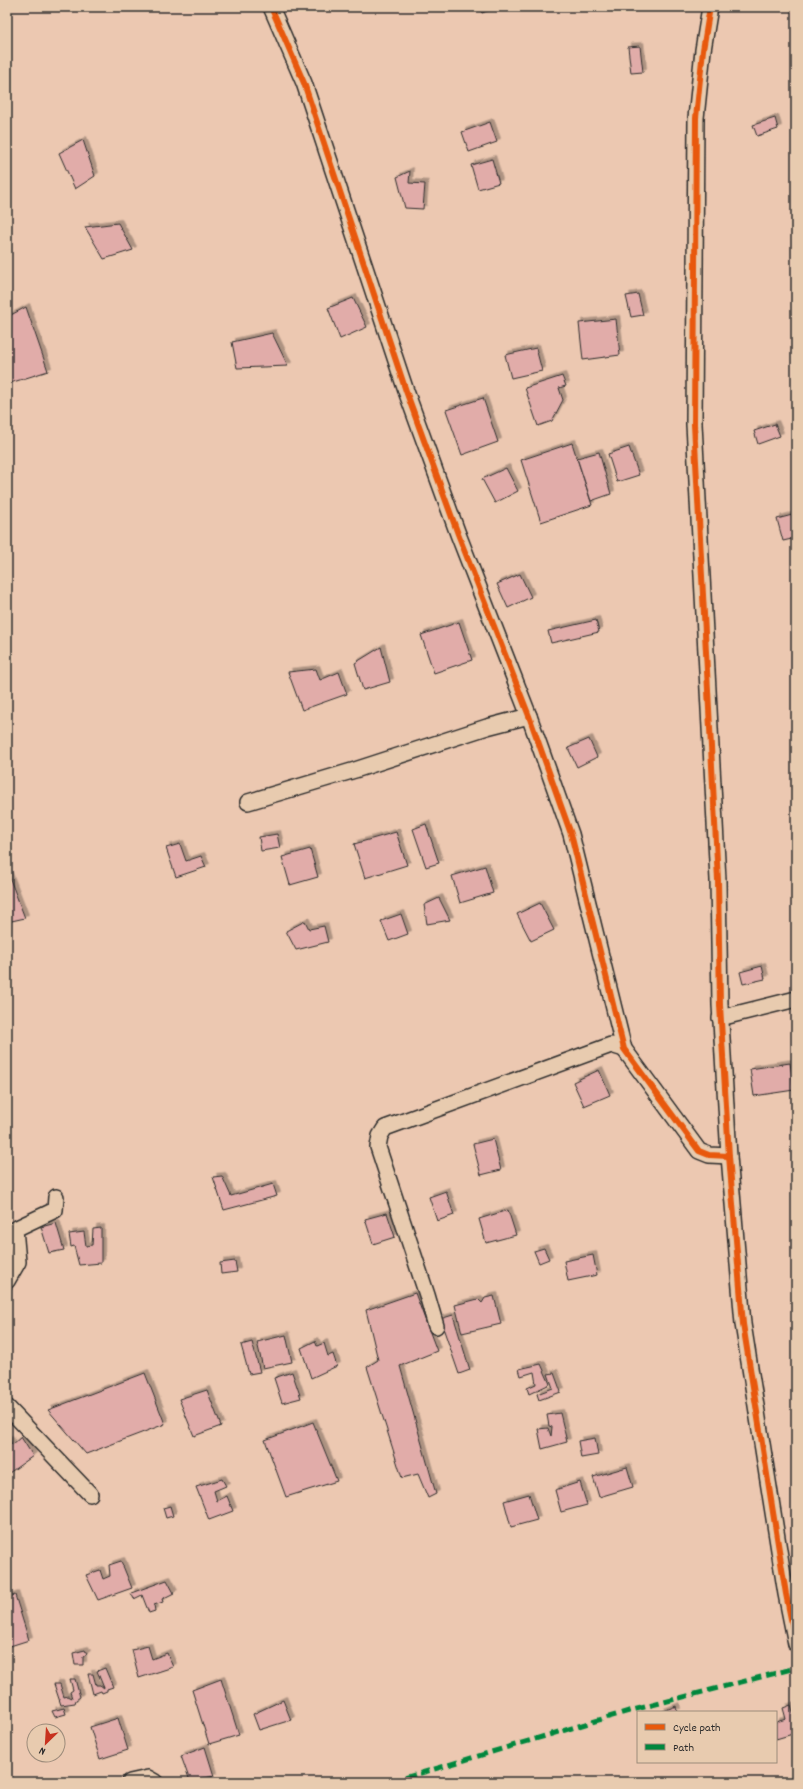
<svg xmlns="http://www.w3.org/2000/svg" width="803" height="1789" viewBox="0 0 803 1789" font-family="Dekko,sans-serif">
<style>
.building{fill:#e1aca9;stroke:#2b2b2b;filter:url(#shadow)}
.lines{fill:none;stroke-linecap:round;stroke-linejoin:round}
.minor-casing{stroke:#2b2b2b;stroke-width:18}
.minor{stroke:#e8cbaf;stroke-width:15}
.quiet{stroke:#00873e;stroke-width:5;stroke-dasharray:10 5;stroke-linecap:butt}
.cycleway-casing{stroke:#e8cbaf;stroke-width:8}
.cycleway{stroke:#e8590c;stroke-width:6}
</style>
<defs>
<filter id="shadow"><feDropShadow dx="3.5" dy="-3.5" stdDeviation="0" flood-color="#0004"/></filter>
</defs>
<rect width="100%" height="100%" fill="#ecc8b1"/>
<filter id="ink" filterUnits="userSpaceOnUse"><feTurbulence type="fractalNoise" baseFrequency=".025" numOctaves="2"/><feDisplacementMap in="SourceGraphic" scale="8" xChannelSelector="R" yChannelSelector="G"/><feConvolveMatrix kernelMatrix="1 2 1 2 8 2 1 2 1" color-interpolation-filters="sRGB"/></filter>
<g filter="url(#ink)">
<g class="building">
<path d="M479,7H497L482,13Z"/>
<path d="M640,46L643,72L631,73L628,47Z"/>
<path d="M775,118L778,129L757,136L753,125Z"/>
<path d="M490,122L497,142L469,152L462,132Z"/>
<path d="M83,140L95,176L75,189L59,153Z"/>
<path d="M492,159L499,183L478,189L471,165Z"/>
<path d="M410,171L409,183L425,184L423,209L405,208L397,177Z"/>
<path d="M118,223L133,250L104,259L85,227Z"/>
<path d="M638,294L643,315L631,317L626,296Z"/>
<path d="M353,298L367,327L340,339L328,308Z"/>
<path d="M26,307L48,371L7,384V317Z"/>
<path d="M616,319L620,355L583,360L579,323Z"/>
<path d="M272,333L288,366L237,368L232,342Z"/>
<path d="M536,348L542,371L511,378L505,355Z"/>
<path d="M562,376L566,386L559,388L563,400L552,421L538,426L525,388Z"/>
<path d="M483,398L498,442L462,455L446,410Z"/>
<path d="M775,424L780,436L758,444L754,431Z"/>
<path d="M572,443L592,505L541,522L521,460Z"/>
<path d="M629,447L639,475L617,482L608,454Z"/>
<path d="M599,452L611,494L591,501L577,458Z"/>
<path d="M506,468L518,491L495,503L482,479Z"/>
<path d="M796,514V538L783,541L777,519Z"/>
<path d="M520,574L531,597L508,608L497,584Z"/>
<path d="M596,620L599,632L551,643L548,631Z"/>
<path d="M459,622L472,660L434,673L421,635Z"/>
<path d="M381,647L390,682L363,690L355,663Z"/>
<path d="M316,669L320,680L339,672L347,694L302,710L288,672Z"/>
<path d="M589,739L597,757L577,767L568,748Z"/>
<path d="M426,824L439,863L426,867L413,829Z"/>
<path d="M396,832L407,865L365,878L354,844Z"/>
<path d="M277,834L280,848L261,851L259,837Z"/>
<path d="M180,844L186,861L201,856L206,867L176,877L166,848Z"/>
<path d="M310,849L318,877L290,885L282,857Z"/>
<path d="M485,866L493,893L460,903L452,876Z"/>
<path d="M8,874L25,918L7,922V875Z"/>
<path d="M439,898L450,920L427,924L424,905Z"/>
<path d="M540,903L554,930L531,941L517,914Z"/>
<path d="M401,914L408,934L389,941L381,921Z"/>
<path d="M305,921L309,929L324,926L328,942L296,950L286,931Z"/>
<path d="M762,966L765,979L743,984L740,972Z"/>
<path d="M790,1063L794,1090L754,1096L750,1069Z"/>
<path d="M599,1070L610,1095L584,1106L573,1082Z"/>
<path d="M493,1139L501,1170L481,1175L473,1144Z"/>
<path d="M222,1176L231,1196L273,1184L277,1196L224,1210L213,1177Z"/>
<path d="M446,1191L454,1215L437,1221L429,1197Z"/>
<path d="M508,1210L516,1235L486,1243L479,1219Z"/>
<path d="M387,1213L395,1237L373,1244L365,1219Z"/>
<path d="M56,1223L64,1250L49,1253L41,1227Z"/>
<path d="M101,1228V1263L79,1265L74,1246L71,1247L69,1234L84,1232L86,1246L92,1245L93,1229Z"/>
<path d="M544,1248L549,1259L539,1263L534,1251Z"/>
<path d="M593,1255L597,1275L568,1281L564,1261Z"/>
<path d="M235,1261L237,1272L221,1274L220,1263Z"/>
<path d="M415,1293L437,1351L400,1366L436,1494L428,1498L418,1474L402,1478L367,1367L378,1360L366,1310Z"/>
<path d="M494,1296L501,1324L462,1333L455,1305L478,1299L482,1303L485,1298Z"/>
<path d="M453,1315L470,1370L459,1374L440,1319Z"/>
<path d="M286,1335L292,1362L263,1368L257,1342Z"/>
<path d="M315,1341L317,1346L324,1343L328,1356L333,1354L337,1366L311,1378L301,1348Z"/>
<path d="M252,1342L260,1372L249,1374L241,1345Z"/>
<path d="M541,1364L550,1384L529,1394L527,1388L536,1384L534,1372L521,1376L519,1369Z"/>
<path d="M292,1372L301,1398L282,1403L274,1378Z"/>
<path d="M145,1373L165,1424L86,1454L48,1410Z"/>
<path d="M554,1373L561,1392L539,1400L537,1394L553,1388L548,1374Z"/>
<path d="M207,1390L221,1426L194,1436L179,1399Z"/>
<path d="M560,1413L567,1442L542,1449L538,1429L548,1428L551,1436L552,1427L549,1426L547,1415Z"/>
<path d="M313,1422L337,1481L286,1497L265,1440Z"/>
<path d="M21,1437L33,1456L9,1473L7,1470V1440L9,1439L12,1445Z"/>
<path d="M595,1438L598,1455L581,1458L578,1441Z"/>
<path d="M627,1467L633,1487L599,1497L593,1477Z"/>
<path d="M222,1479L226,1486L214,1491L217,1501L227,1496L233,1511L209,1520L196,1487Z"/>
<path d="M580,1482L587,1505L561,1512L555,1490Z"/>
<path d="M529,1494L537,1520L511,1527L504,1501Z"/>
<path d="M170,1506L173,1516L166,1518L163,1508Z"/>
<path d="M121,1561L132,1588L98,1600L86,1575L100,1570L103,1579L110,1576L109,1565Z"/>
<path d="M167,1580L174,1593L162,1599L163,1602L154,1605L155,1611L149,1613L142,1595L134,1599L131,1593Z"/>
<path d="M15,1595L29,1640L7,1647V1598Z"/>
<path d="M148,1646L152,1659L167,1653L173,1667L139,1678L132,1650Z"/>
<path d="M85,1650L87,1654L83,1657V1665H75L73,1653Z"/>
<path d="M105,1668L113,1687L107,1689V1691L102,1693L101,1691L93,1694L88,1674H93L96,1685H100L104,1688L97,1671Z"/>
<path d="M70,1679H75L80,1697L76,1700L75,1703L61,1705L54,1684H60L64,1697L68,1696L72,1698L70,1692L73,1690Z"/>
<path d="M221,1679L239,1735L209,1744L192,1690Z"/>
<path d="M283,1700L291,1720L259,1730L253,1714Z"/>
<path d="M791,1705L796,1722V1733L776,1739V1722L786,1719L783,1708Z"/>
<path d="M676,1706L677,1712H661Z"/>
<path d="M64,1708L66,1714L55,1717L52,1711Z"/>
<path d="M118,1718L128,1750L100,1759L90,1727Z"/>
<path d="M205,1747L214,1776L190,1781L181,1756Z"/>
</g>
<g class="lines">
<defs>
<g id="minor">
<path d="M271,7L304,83L406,391L458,534L529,716L571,834L624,1049L699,1151L709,1155L729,1156"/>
<path d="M710,7L703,50L696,118L694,424L718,880L720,1005L729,1156L743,1324L786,1594L796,1644"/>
<path d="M248,802L355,770L487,727L529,716"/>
<path d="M720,1018L796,999"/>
<path d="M7,1281L18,1262L15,1229L55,1210L56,1197"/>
<path d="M436,1326L427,1295L378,1147L380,1136L385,1128L611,1045L624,1049"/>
<path d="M7,1407L90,1494"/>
<path d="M130,1782L148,1778L155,1782"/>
</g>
</defs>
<use href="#minor" class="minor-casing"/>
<use href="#minor" class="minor"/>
<path class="quiet" d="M391,1782L629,1711L796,1668"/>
<defs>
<g id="cycleway">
<path d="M271,7L304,83L406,391L458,534L529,716L571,834L624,1049L699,1151L709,1155L729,1156"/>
<path d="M710,7L703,50L696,118L694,424L718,880L720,1005L729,1156L743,1324L786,1594L796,1644"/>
</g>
</defs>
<use href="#cycleway" class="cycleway-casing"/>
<use href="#cycleway" class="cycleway"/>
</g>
</g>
<rect width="803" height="1789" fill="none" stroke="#e8cbaf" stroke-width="24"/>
<rect x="12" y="12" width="779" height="1765" fill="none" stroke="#2b2b2b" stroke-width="1.5" filter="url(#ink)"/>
<rect x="637" y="1711" width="140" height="52" fill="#e8cbaf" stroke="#9c8b7a"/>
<rect x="645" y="1724" width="20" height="6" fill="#e8590c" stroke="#9c8b7a"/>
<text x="673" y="1731" font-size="12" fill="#2b2b2b">Cycle path</text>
<rect x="645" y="1744" width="20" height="6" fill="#00873e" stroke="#9c8b7a"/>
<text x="673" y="1751" font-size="12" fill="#2b2b2b">Path</text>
<g transform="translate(46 1743) rotate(205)"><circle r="19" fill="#e8cbaf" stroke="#9c8b7a"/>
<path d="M0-3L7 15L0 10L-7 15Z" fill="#c8321e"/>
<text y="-6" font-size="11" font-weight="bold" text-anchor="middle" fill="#2b2b2b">N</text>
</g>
</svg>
